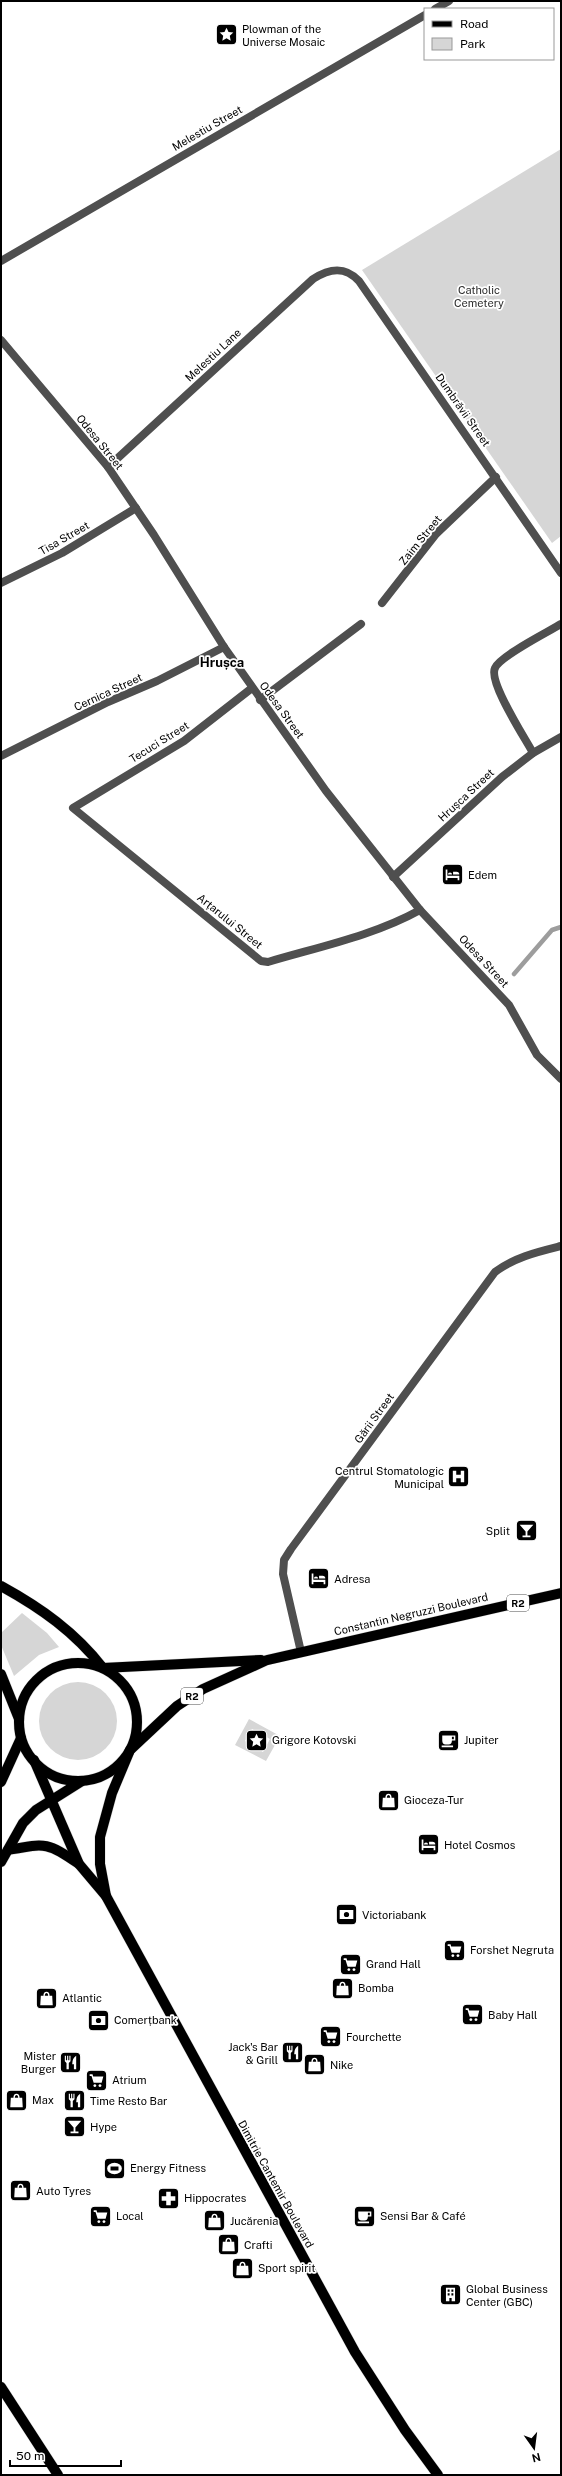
<svg xmlns="http://www.w3.org/2000/svg" width="562" height="2476" viewBox="0 0 562 2476" font-family="'Public Sans',sans-serif">
<style>
.green{fill:#d6d6d6;fill-rule:evenodd}
.lines{fill:none;stroke-linecap:round;stroke-linejoin:round}
.stream{stroke:#9d9d9d;stroke-width:4.5}
.primary-casing{stroke:#dbdbdb;stroke-width:11}
.minor{stroke:#4f4f4f;stroke-width:8}
.primary{stroke:#000;stroke-width:10}
.labels{text-anchor:middle;stroke-width:3.5;stroke-linejoin:round;paint-order:stroke}
.shield{fill:#fff;stroke:#4c4c4c;stroke-width:1}
.shield-label{font-size:10px;font-weight:bold;fill:#000}
.poi-label{font-size:11px;fill:#000;stroke:#fff;text-anchor:start}
.street-label{font-size:11px;fill:#000;stroke:#fff}
.park-label{font-size:11px;fill:#2d2d2d;stroke:#fff}
.quarter-label{font-size:13px;font-weight:bold;fill:#000;stroke:#fff}
</style>
<rect width="100%" height="100%" fill="#fff"/>
<g class="green">
<path d="M561,149V536L552,543L362,270Z"/>
<path d="M22,1613L47,1633L59,1647L39,1655L14,1676L1,1645V1633Z"/>
<circle cx="78" cy="1721" r="39"/>
<path d="M249,1719L280,1736L266,1761L235,1745ZM252,1729L270,1739L263,1752L245,1741Z"/>
</g>
<g class="lines">
<path class="stream" d="M514,974L552,930L561,927"/>
<defs>
<g id="primary">
<path d="M1,1586C41,1608 75,1632 103,1668L261,1660"/>
<circle cx="78" cy="1722" r="59"/>
<path d="M1,1674L19,1719"/>
<path d="M34,1760L79,1864L106,1896L355,2352L405,2430L438,2475"/>
<path d="M1,1782L21,1738"/>
<path d="M8,1850C46,1843 47,1842 79,1864"/>
<path d="M1,1862L23,1823L36,1810L82,1781"/>
<path d="M106,1896L100,1864V1837L112,1793L130,1750L177,1706L203,1689L267,1660L561,1593"/>
<path d="M1,2387L58,2475"/>
</g>
</defs>
<use href="#primary" class="primary-casing"/>
<g class="minor">
<path d="M435,9L449,1"/>
<path d="M1,261L425,15"/>
<path d="M1,340L108,467L154,535L224,647L326,791L420,910L509,1005L537,1055L561,1079"/>
<path d="M108,467L313,279C330,268 345,266 359,281L561,573"/>
<path d="M1,583L62,553L136,508"/>
<path d="M382,603L436,534L496,477"/>
<path d="M252,688L184,741L73,808L261,961L268,962C318,947 373,936 420,910"/>
<path d="M260,700L361,624"/>
<path d="M533,753C525,738 488,682 495,668C500,656 548,632 561,624"/>
<path d="M1,756L108,702L157,681L224,647"/>
<path d="M393,877L502,777L533,753L561,737"/>
<path d="M301,1652L283,1574L284,1560L291,1549L495,1272C515,1257 537,1252 561,1246"/>
</g>
<use href="#primary" class="primary"/>
</g>
<defs>
<symbol id="sight-square" viewBox="-11 -11 22 22"><rect x="-9" y="-9" width="18" height="18" rx="4" fill="#000" stroke="#fff"/><path d="M0-6L1.8-2.2L6-1.7L2.9 1.2L3.7 5.4L0 3.3L-3.7 5.4L-2.9 1.2L-6-1.7L-1.8-2.2Z" fill="#fff"/></symbol>
<symbol id="hotel-square" viewBox="-11 -11 22 22"><rect x="-9" y="-9" width="18" height="18" rx="4" fill="#000" stroke="#fff"/><path d="M-6-4.5h1.5V1H6V5H4.5V3h-9V5H-6ZM-4 0a1.8 1.8 0 1 1 3.6 0ZM.5 0V-2.5h3Q6-2.5 6 0Z" fill="#fff"/></symbol>
<symbol id="hospital-square" viewBox="-11 -11 22 22"><rect x="-9" y="-9" width="18" height="18" rx="4" fill="#000" stroke="#fff"/><path d="M-5-5h3v3.5h4V-5h3V5h-3V1.5h-4V5h-3Z" fill="#fff"/></symbol>
<symbol id="bar-square" viewBox="-11 -11 22 22"><rect x="-9" y="-9" width="18" height="18" rx="4" fill="#000" stroke="#fff"/><path d="M-6-5H6L.8 .8V4.5H3.5V6h-7V4.5H-.8V.8Z" fill="#fff"/></symbol>
<symbol id="cafe-square" viewBox="-11 -11 22 22"><rect x="-9" y="-9" width="18" height="18" rx="4" fill="#000" stroke="#fff"/><path d="M-5.5-4.5H6V0H3Q3 3.5 0 3.5H-2.5Q-5.5 3.5-5.5 0ZM3-3.2v2h1.7v-2ZM-6 4.5H4V6H-6Z" fill="#fff"/></symbol>
<symbol id="shop-square" viewBox="-11 -11 22 22"><rect x="-9" y="-9" width="18" height="18" rx="4" fill="#000" stroke="#fff"/><path d="M-5-2.5h2.3a2.7 3.5 0 0 1 5.4 0H5L5.5 6h-11ZM-1.5-2.5h3a1.5 2.3 0 0 0-3 0Z" fill="#fff"/></symbol>
<symbol id="bank-square" viewBox="-11 -11 22 22"><rect x="-9" y="-9" width="18" height="18" rx="4" fill="#000" stroke="#fff"/><path d="M-6-4H6V4H-6ZM0-2.3a2.3 2.3 0 1 0 0 4.6a2.3 2.3 0 1 0 0-4.6Z" fill="#fff"/></symbol>
<symbol id="supermarket-square" viewBox="-11 -11 22 22"><rect x="-9" y="-9" width="18" height="18" rx="4" fill="#000" stroke="#fff"/><path d="M-6-5.5h2.5l.6 2H6L4.5 2H-2.5L-4.4-4H-6ZM-1.5 3.2a1.3 1.3 0 1 0 .1 0ZM3 3.2a1.3 1.3 0 1 0 .1 0Z" fill="#fff"/></symbol>
<symbol id="restaurant-square" viewBox="-11 -11 22 22"><rect x="-9" y="-9" width="18" height="18" rx="4" fill="#000" stroke="#fff"/><path d="M-5-6h1v4h1v-4h1v4h1v-4h1v5L-1.5 .5V6h-2V.5L-5-1ZM5-6V6H3V1.5H1.5Q1.5-4 5-6Z" fill="#fff"/></symbol>
<symbol id="stadium-square" viewBox="-11 -11 22 22"><rect x="-9" y="-9" width="18" height="18" rx="4" fill="#000" stroke="#fff"/><path d="M0-5a6.5 5 0 1 0 0 10a6.5 5 0 1 0 0-10ZM-3.5-1.8h7v3.6h-7Z" fill="#fff"/></symbol>
<symbol id="pharmacy-square" viewBox="-11 -11 22 22"><rect x="-9" y="-9" width="18" height="18" rx="4" fill="#000" stroke="#fff"/><path d="M-2-6h4v4h4v4h-4v4h-4v-4h-4v-4h4Z" fill="#fff"/></symbol>
<symbol id="building-square" viewBox="-11 -11 22 22"><rect x="-9" y="-9" width="18" height="18" rx="4" fill="#000" stroke="#fff"/><path d="M-4-6H4V6H1V3H-1V6H-4ZM-2.5-4.3h1.7v1.8h-1.7ZM.8-4.3h1.7v1.8H.8ZM-2.5-1h1.7V.8h-1.7ZM.8-1h1.7V.8H.8Z" fill="#fff"/></symbol>
</defs>
<g fill-rule="evenodd">
<use href="#sight-square" x="214" y="22" width="25" height="25"/>
<use href="#hotel-square" x="440" y="862" width="25" height="25"/>
<use href="#hospital-square" x="446" y="1464" width="25" height="25"/>
<use href="#bar-square" x="514" y="1518" width="25" height="25"/>
<use href="#hotel-square" x="306" y="1566" width="25" height="25"/>
<use href="#sight-square" x="244" y="1728" width="25" height="25"/>
<use href="#cafe-square" x="436" y="1728" width="25" height="25"/>
<use href="#shop-square" x="376" y="1788" width="25" height="25"/>
<use href="#hotel-square" x="416" y="1832" width="25" height="25"/>
<use href="#bank-square" x="334" y="1902" width="25" height="25"/>
<use href="#supermarket-square" x="442" y="1938" width="25" height="25"/>
<use href="#supermarket-square" x="338" y="1952" width="25" height="25"/>
<use href="#shop-square" x="330" y="1976" width="25" height="25"/>
<use href="#shop-square" x="34" y="1986" width="25" height="25"/>
<use href="#supermarket-square" x="460" y="2002" width="25" height="25"/>
<use href="#bank-square" x="86" y="2008" width="25" height="25"/>
<use href="#supermarket-square" x="318" y="2024" width="25" height="25"/>
<use href="#restaurant-square" x="280" y="2040" width="25" height="25"/>
<use href="#restaurant-square" x="58" y="2050" width="25" height="25"/>
<use href="#shop-square" x="302" y="2052" width="25" height="25"/>
<use href="#supermarket-square" x="84" y="2068" width="25" height="25"/>
<use href="#shop-square" x="4" y="2088" width="25" height="25"/>
<use href="#restaurant-square" x="62" y="2088" width="25" height="25"/>
<use href="#bar-square" x="62" y="2114" width="25" height="25"/>
<use href="#stadium-square" x="102" y="2156" width="25" height="25"/>
<use href="#shop-square" x="8" y="2178" width="25" height="25"/>
<use href="#pharmacy-square" x="156" y="2186" width="25" height="25"/>
<use href="#supermarket-square" x="88" y="2204" width="25" height="25"/>
<use href="#cafe-square" x="352" y="2204" width="25" height="25"/>
<use href="#shop-square" x="202" y="2208" width="25" height="25"/>
<use href="#shop-square" x="216" y="2232" width="25" height="25"/>
<use href="#shop-square" x="230" y="2256" width="25" height="25"/>
<use href="#building-square" x="438" y="2282" width="25" height="25"/>
</g>
<g class="labels">
<g class="shield">
<rect x="507" y="1595" width="22" height="16" rx="3"/>
<rect x="181" y="1688" width="22" height="16" rx="3"/>
</g>
<g class="shield-label">
<text x="518" y="1607">R2</text>
<text x="192" y="1700">R2</text>
</g>
<g class="poi-label">
<text x="242" y="33">Plowman of the<tspan x="242" dy="13">Universe Mosaic</tspan></text>
<text x="468" y="879">Edem</text>
<text x="444" y="1475" text-anchor="end">Centrul Stomatologic<tspan x="444" dy="13">Municipal</tspan></text>
<text x="510" y="1535" text-anchor="end">Split</text>
<text x="334" y="1583">Adresa</text>
<text x="272" y="1744">Grigore Kotovski</text>
<text x="464" y="1744">Jupiter</text>
<text x="404" y="1804">Gioceza-Tur</text>
<text x="444" y="1849">Hotel Cosmos</text>
<text x="362" y="1919">Victoriabank</text>
<text x="470" y="1954">Forshet Negruta</text>
<text x="366" y="1968">Grand Hall</text>
<text x="358" y="1992">Bomba</text>
<text x="62" y="2002">Atlantic</text>
<text x="488" y="2019">Baby Hall</text>
<text x="114" y="2024">Comerțbank</text>
<text x="346" y="2041">Fourchette</text>
<text x="278" y="2051" text-anchor="end">Jack's Bar<tspan x="278" dy="13">&amp; Grill</tspan></text>
<text x="56" y="2060" text-anchor="end">Mister<tspan x="56" dy="13">Burger</tspan></text>
<text x="330" y="2069">Nike</text>
<text x="112" y="2084">Atrium</text>
<text x="32" y="2104">Max</text>
<text x="90" y="2105">Time Resto Bar</text>
<text x="90" y="2131">Hype</text>
<text x="130" y="2172">Energy Fitness</text>
<text x="36" y="2195">Auto Tyres</text>
<text x="184" y="2202">Hippocrates</text>
<text x="116" y="2220">Local</text>
<text x="380" y="2220">Sensi Bar &amp; Café</text>
<text x="230" y="2225">Jucărenia</text>
<text x="244" y="2249">Crafti</text>
<text x="258" y="2272">Sport spirit</text>
<text x="466" y="2293">Global Business<tspan x="466" dy="13">Center (GBC)</tspan></text>
</g>
<g class="street-label">
<text transform="translate(207 128) rotate(-30)" y="4">Melestiu Street</text>
<text transform="translate(213 355) rotate(-43)" y="4">Melestiu Lane</text>
<text transform="translate(463 410) rotate(55)" y="4">Dumbrăvii Street</text>
<text transform="translate(100 442) rotate(51)" y="4">Odesa Street</text>
<text transform="translate(64 538) rotate(-30)" y="4">Tisa Street</text>
<text transform="translate(420 540) rotate(-51)" y="4">Zaim Street</text>
<text transform="translate(108 692) rotate(-25)" y="4">Cernica Street</text>
<text transform="translate(282 710) rotate(54)" y="4">Odesa Street</text>
<text transform="translate(159 742) rotate(-32)" y="4">Tecuci Street</text>
<text transform="translate(466 795) rotate(-43)" y="4">Hrușca Street</text>
<text transform="translate(230 921) rotate(39)" y="4">Arțarului Street</text>
<text transform="translate(484 961) rotate(47)" y="4">Odesa Street</text>
<text transform="translate(374 1418) rotate(-54)" y="4">Gării Street</text>
<text transform="translate(411 1614) rotate(-13)" y="4">Constantin Negruzzi Boulevard</text>
<text transform="translate(276 2184) rotate(61)" y="4">Dimitrie Cantemir Boulevard</text>
</g>
<g class="park-label">
<text x="479" y="294">Catholic<tspan x="479" dy="13">Cemetery</tspan></text>
</g>
<g class="quarter-label">
<text x="222" y="667">Hrușca</text>
</g>
</g>
<rect width="562" height="2476" fill="none" stroke="#000000" stroke-width="4"/>
<rect x="424" y="8" width="130" height="52" fill="#ffffff" stroke="#999999"/>
<rect x="432" y="21" width="20" height="6" fill="#000000" stroke="#999999"/>
<text x="460" y="28" font-size="12" fill="#000000">Road</text>
<rect x="432" y="38" width="20" height="12" fill="#d6d6d6" stroke="#999999"/>
<text x="460" y="48" font-size="12" fill="#000000">Park</text>
<g transform="translate(534 2448) rotate(166)" stroke="#ffffff" stroke-width="3" paint-order="stroke">
<path d="M0-3L7 15L0 10L-7 15Z" fill="#000000"/>
<text y="-6" font-size="11" font-weight="bold" text-anchor="middle" fill="#000000">N</text>
</g>
<path d="M10 2460v6h111v-6" fill="none" stroke="#000000" stroke-width="2"/>
<text x="16" y="2460" font-size="12" fill="#000000" stroke="#ffffff" stroke-width="3" paint-order="stroke">50 m</text>
</svg>
